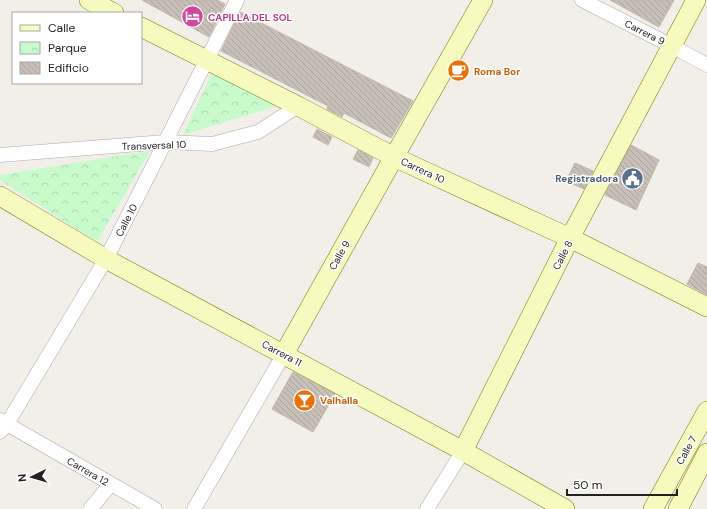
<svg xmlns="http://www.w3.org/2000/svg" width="707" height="509" viewBox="0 0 707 509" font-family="'DM Sans',sans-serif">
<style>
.park{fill:url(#park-crowns)}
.building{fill:url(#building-back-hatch);stroke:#c4b6ab}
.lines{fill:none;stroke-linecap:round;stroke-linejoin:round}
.street-casing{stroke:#a9a9a9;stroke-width:15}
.secondary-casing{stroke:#707d05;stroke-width:20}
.street{stroke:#fff;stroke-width:14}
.secondary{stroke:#f7fabf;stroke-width:19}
.labels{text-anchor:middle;stroke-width:3;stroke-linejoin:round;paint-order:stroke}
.hotel-label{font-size:10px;font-weight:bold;fill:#b23c85;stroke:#fff;text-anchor:start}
.street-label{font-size:10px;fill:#222;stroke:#fff}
.food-label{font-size:10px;font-weight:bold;fill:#c56008;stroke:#fff;text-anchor:start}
.service-label{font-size:10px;font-weight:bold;fill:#4e5e75;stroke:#fff;text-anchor:end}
</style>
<defs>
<pattern id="park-crowns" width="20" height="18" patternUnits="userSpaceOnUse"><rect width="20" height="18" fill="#c8facc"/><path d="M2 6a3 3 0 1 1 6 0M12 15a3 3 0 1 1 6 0" fill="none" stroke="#acd6af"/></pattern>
<pattern id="building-back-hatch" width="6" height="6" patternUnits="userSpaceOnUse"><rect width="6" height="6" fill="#c7bfb8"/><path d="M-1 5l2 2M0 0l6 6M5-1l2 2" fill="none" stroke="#aba49e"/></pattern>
</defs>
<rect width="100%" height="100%" fill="#f2efe9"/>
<g class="park">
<path d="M213,71L276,106L183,135Z"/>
<path d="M150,151L97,242L0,180V175Z"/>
</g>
<g class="building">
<path d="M142,0H217L225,4L209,37Z"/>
<path d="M610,0H674L659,27Z"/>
<path d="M240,12L413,101L391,138L344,113L342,117L327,109L328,106L221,51Z"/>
<path d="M317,129L332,137L328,145L313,137Z"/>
<path d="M631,145L659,160L636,210L605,195Z"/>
<path d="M358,150L373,158L369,167L353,159Z"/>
<path d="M575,163L593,171L584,189L566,181Z"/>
<path d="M698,263L707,267V295L687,284Z"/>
<path d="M293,372L335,394L313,432L272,409Z"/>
</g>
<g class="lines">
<defs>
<g id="street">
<path d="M582,0L672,46L707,65"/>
<path d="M0,155L165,142L212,144L258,132L298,106"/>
<path d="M0,420L155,509"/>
<path d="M0,432L7,424L106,259L237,0"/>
<path d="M90,509L111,484"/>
<path d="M194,509L284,354"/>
<path d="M427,509L463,451"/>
</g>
<g id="secondary">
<path d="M89,0L114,13"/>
<path d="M141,27L298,106L394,157L570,238L707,307"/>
<path d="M0,196L106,259L463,451L565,509"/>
<path d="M284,354L394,157L483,0"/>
<path d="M463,451L570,238L696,0"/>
<path d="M653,509L707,411"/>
<path d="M678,509L707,453"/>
</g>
</defs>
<use href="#street" class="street-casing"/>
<use href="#secondary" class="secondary-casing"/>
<use href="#street" class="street"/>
<use href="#secondary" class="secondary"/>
</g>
<defs>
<symbol id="hotel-disc" viewBox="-11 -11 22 22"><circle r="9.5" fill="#d1479c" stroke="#fff"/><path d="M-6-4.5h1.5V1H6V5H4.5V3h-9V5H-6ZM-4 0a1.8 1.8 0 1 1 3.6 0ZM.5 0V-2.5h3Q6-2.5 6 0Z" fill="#fff"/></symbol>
<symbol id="cafe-disc" viewBox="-11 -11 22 22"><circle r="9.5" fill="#e8710a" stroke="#fff"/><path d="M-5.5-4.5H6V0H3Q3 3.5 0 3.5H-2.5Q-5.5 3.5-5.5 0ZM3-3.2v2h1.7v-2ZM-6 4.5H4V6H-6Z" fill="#fff"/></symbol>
<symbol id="civic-disc" viewBox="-11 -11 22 22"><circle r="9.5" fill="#5c6f8a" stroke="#fff"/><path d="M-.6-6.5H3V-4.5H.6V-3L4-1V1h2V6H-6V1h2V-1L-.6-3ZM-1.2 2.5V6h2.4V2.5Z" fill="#fff"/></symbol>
<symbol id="bar-disc" viewBox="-11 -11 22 22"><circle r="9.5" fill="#e8710a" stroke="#fff"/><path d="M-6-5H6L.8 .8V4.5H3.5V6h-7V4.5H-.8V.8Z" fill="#fff"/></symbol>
</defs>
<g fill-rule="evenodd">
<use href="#hotel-disc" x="180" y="4" width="25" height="25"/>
<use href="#cafe-disc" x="446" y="58" width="25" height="25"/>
<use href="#civic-disc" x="620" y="166" width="25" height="25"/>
<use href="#bar-disc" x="292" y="388" width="25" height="25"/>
</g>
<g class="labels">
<g class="hotel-label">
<text x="208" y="21">CAPILLA DEL SOL</text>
</g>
<g class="street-label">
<text transform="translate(645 32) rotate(27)" y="4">Carrera 9</text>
<text transform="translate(154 145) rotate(-2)" y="4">Transversal 10</text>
<text transform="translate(423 170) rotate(25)" y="4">Carrera 10</text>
<text transform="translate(126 220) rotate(-63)" y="4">Calle 10</text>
<text transform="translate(339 255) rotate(-61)" y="4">Calle 9</text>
<text transform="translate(562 255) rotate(-63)" y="4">Calle 8</text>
<text transform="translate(282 353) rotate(28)" y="4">Carrera 11</text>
<text transform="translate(686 450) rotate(-61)" y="4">Calle 7</text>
<text transform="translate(88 471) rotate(30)" y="4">Carrera 12</text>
</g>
<g class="food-label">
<text x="474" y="75">Roma Bor</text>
<text x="320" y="404">Valhalla</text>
</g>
<g class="service-label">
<text x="618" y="182">Registradora</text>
</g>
</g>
<rect x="12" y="12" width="130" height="72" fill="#ffffff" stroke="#a7a7a7"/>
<rect x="20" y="25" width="20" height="6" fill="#f7fabf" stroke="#a7a7a7"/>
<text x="48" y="32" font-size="12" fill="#222222">Calle</text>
<rect x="20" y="42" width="20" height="12" fill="url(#park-crowns)" stroke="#a7a7a7"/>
<text x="48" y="52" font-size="12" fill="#222222">Parque</text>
<rect x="20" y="62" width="20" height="12" fill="url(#building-back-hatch)" stroke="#a7a7a7"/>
<text x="48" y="72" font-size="12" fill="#222222">Edificio</text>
<g transform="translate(32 477) rotate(265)" stroke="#ffffff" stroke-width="3" paint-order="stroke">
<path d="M0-3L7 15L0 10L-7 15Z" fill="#222222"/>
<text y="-6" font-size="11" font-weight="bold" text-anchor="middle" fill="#222222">N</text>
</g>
<path d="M567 489v6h110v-6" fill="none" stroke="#222222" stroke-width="2"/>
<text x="573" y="489" font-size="12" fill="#222222" stroke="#ffffff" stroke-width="3" paint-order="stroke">50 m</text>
</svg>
